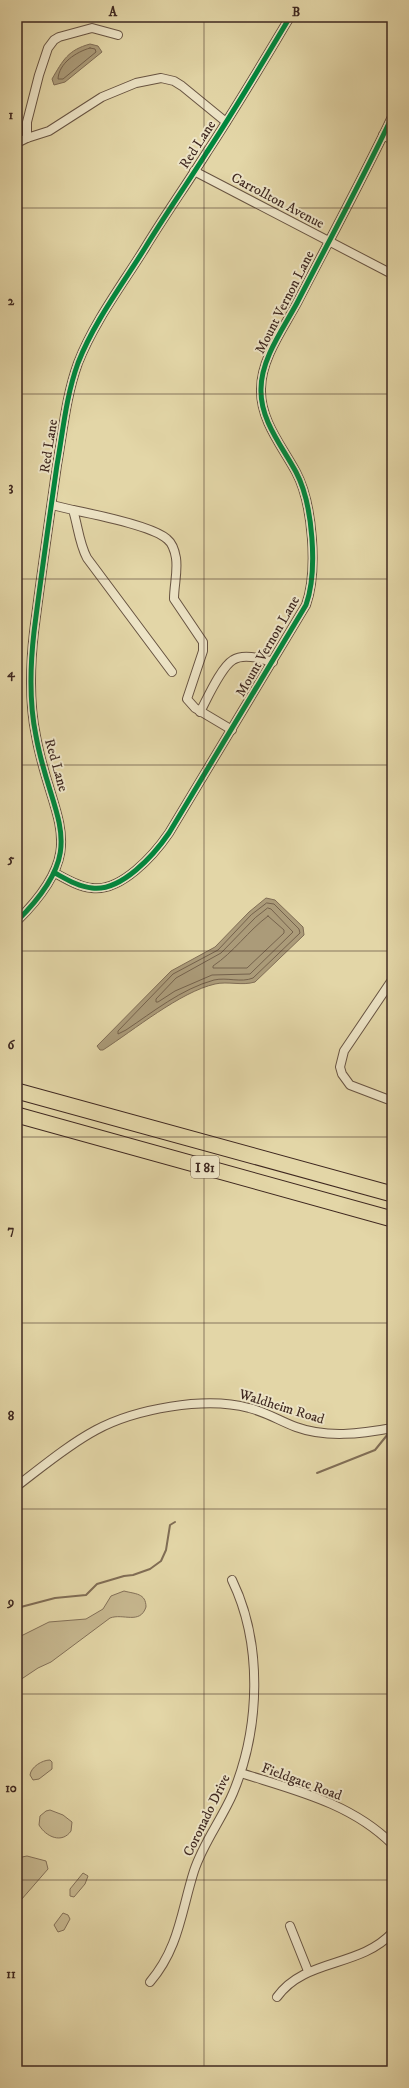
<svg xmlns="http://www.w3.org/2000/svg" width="409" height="2088" viewBox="0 0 409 2088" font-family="'IM FELL DW Pica',serif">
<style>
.green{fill:#c7b890;stroke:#837058}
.water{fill:#ab9b79;stroke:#806d55}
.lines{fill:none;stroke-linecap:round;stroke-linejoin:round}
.shore{stroke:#75624c;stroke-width:1}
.stream{stroke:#806d55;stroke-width:2}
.street-casing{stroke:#685442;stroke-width:10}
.highway-casing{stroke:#3f2820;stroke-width:17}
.street{stroke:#ede4c6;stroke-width:8}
.highway{stroke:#e3d6a7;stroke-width:15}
.cycleway-casing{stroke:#ede4c6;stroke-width:8}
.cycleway{stroke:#00873e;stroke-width:5}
.grid{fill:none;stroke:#3f2820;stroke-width:1;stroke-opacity:0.55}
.labels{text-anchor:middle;stroke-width:4;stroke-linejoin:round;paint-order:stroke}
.shield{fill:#ede4c6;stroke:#736052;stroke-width:1}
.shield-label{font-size:13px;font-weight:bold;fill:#3f2820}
.street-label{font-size:14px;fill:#3f2820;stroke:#ede4c6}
.neatline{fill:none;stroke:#3f2820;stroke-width:1.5}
.grid-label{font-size:13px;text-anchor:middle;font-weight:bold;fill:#3f2820}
</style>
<rect width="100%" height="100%" fill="#e3d6a7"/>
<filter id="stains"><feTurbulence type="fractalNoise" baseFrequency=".005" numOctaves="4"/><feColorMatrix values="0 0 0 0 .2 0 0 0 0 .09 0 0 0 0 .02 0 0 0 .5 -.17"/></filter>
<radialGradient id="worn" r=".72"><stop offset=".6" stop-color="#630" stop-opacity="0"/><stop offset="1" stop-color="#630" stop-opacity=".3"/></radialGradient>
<g class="green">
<path d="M124,1591C135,1594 146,1593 146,1607C140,1625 123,1613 110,1618L51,1662L38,1668L17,1682V1638L49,1622L86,1619L103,1609L111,1596Z"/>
<path d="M50,1760L52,1762V1769L39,1779L33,1780L30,1775C31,1767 42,1760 50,1760Z"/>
<path d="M50,1810L63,1815L72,1822L71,1831C62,1844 46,1837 39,1825L40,1816L46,1811Z"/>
<path d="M27,1856L46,1861L48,1869L21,1900L17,1908V1858Z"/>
<path d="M83,1873L88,1876L85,1884L74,1897L70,1896V1889Z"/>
<path d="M63,1913L68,1915L70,1919L64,1930L58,1932L54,1925Z"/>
</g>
<g class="water">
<path d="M90,44L98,46L102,52L65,82L54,85L52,79C63,60 68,50 90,44Z"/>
<path d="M266,898L275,900L303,927L304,935L255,982C242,986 228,981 215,984C180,992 134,1030 103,1050H100L97,1046L171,971L215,947L249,912Z"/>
</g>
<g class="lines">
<g class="shore">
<path d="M90,48L95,49L96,52L63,79H58C59,63 76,52 90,48Z"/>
<path d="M267,903L274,904L299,929L300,933L253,978C241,983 227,977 214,980C181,989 153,1012 126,1030L118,1034V1031L173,974L218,950L251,915Z"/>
<path d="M268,908L271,909L293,932L250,974L212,975L175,991L158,1002H156V999L176,978L221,953L255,918Z"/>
<path d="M268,916L284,930V933L247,968H213V966C234,952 248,931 268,916Z"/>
</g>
<g class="stream">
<path d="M317,1473L375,1450L388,1434"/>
<path d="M17,1608L55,1598L86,1595L97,1584L124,1576L133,1575L150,1569L161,1561L166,1550L170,1525L175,1522"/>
</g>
<defs>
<g id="street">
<path d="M383,135L392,140"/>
<path d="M27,138V122L39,75L48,48L54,40L59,37L92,28L118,35"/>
<path d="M17,143L27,138L49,131L102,97L136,83L161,78L174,81L182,86L226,122"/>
<path d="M194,171L392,274"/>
<path d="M52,505L73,510C78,526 79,543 87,558L172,672"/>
<path d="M73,510C93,514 153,526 167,539C172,543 175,552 176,558C178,572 174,585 174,599L203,642V651L187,699L195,708L232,730"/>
<path d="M200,712C207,699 221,667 233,660C244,653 262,659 273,662"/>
<path d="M55,873C66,879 79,887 92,888C121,892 154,855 169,833L306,605C318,571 313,504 296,472C282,446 260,420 261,389C261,359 283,329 297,303C329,241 362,180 392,117"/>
<path d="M17,921C93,846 51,821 36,736C29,702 30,667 34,632C41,576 49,521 57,465C63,431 66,396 78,363C94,322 122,285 145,248C165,215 187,184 207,152C236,108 263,62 290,17"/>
<path d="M392,980L344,1051L340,1067L342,1074L350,1085L392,1101"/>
<path d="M17,1486C42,1467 68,1445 96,1430C135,1409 205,1396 249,1408C266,1412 280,1421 296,1427C326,1438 361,1434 392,1428"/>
<path d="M241,1773C294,1790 351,1803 392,1844"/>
<path d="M290,1926L308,1971"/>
<path d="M150,1982C179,1948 181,1912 194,1871C203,1843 222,1819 233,1793C260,1728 263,1644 232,1580"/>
<path d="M277,1997C305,1958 359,1968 392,1933"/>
</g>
<g id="highway">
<path d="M17,1091L392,1194"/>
<path d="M17,1115L392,1219"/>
</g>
</defs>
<use href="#street" class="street-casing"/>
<use href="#highway" class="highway-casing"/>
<use href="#street" class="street"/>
<use href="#highway" class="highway"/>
<defs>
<g id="cycleway">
<path d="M55,873C66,879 79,887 92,888C121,892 154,855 169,833L306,605C318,571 313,504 296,472C282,446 260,420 261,389C261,359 283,329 297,303C329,241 362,180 392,117"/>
<path d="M17,921C93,846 51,821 36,736C29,702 30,667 34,632C41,576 49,521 57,465C63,431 66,396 78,363C94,322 122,285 145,248C165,215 187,184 207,152C236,108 263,62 290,17"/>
</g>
</defs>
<use href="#cycleway" class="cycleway-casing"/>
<use href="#cycleway" class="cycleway"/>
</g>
<path class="grid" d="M204,17V2071M17,208H392M17,394H392M17,579H392M17,765H392M17,951H392M17,1137H392M17,1323H392M17,1509H392M17,1694H392M17,1880H392"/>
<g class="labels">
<rect class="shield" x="191" y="1156" width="28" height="22" rx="3"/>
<g class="shield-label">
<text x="205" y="1172">I 81</text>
</g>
<g class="street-label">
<text transform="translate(197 144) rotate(-57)" y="5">Red Lane</text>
<text transform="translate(278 200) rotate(28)" y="5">Carrollton Avenue</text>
<text transform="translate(284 302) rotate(-63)" y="5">Mount Vernon Lane</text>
<text transform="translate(48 446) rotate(-81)" y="5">Red Lane</text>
<text transform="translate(267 646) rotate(-60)" y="5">Mount Vernon Lane</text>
<text transform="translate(57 765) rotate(74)" y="5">Red Lane</text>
<text transform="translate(282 1406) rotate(17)" y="5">Waldheim Road</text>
<text transform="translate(302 1781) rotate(20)" y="5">Fieldgate Road</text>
<text transform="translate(206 1815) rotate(-64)" y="5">Coronado Drive</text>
</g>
</g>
<rect width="409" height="2088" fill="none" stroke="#e3d6a7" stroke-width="44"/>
<rect x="22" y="22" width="365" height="2044" class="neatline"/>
<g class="grid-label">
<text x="113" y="16">A</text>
<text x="296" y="16">B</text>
<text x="11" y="119">1</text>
<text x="11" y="305">2</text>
<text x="11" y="491">3</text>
<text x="11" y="677">4</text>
<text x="11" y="863">5</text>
<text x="11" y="1049">6</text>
<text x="11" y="1234">7</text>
<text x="11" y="1420">8</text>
<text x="11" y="1606">9</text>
<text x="11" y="1792">10</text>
<text x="11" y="1978">11</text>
</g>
<rect width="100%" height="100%" filter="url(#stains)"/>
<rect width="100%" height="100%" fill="url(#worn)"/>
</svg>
